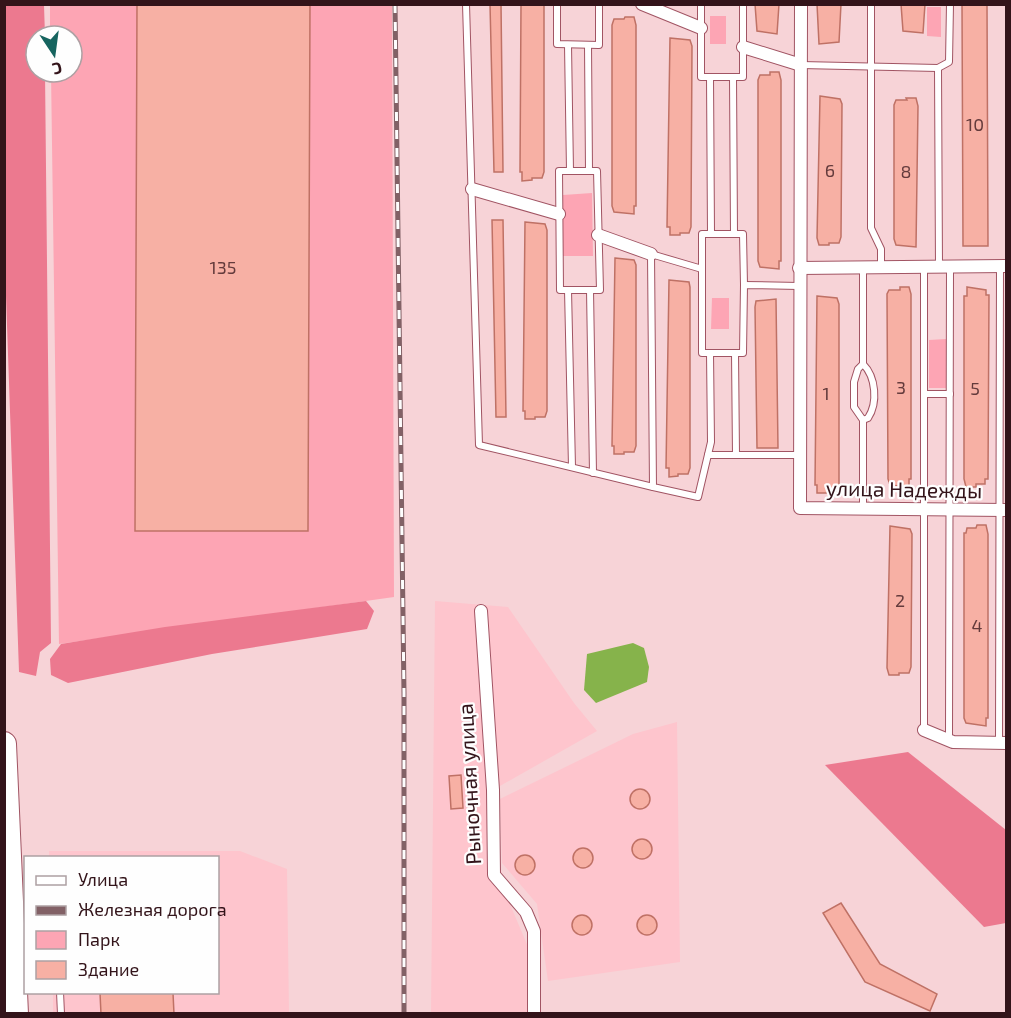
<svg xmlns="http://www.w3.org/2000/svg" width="1011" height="1018" viewBox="0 0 1011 1018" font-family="'Exo 2',sans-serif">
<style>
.built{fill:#fec5cd}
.green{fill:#fda5b4}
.forest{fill:#ec798f}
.water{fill:#86b34b}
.building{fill:#f7b0a4;stroke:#bf7165;stroke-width:1.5}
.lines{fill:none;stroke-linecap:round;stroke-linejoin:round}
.lane-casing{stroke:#a15463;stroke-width:8}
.street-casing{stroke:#a15463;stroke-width:14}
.highway-casing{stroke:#a15463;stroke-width:26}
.lane{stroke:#fff;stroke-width:6}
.street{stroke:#fff;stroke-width:12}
.highway{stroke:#fff;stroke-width:24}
.rail-casing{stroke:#826166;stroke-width:5}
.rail{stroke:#fefefe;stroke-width:3;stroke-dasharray:9;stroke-linecap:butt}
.labels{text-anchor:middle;stroke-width:4.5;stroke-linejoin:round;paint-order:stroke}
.number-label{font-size:18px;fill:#643b3c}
.street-label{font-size:21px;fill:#33141a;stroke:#fefefe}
</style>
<rect width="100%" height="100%" fill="#f7d3d7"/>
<g class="built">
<path d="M435,601L508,607L574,703L597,731L493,790L501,883L534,961V1013L431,1014Z"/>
<path d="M677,722L680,962L548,981L537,904L502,863L500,799L633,734Z"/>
<path d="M49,851H240L287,869L289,1013H53V993L218,992V858H49Z"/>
</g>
<g class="green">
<path d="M50,5H392L394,597L59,644L51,72H72V36H50Z"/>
<path d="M927,7H941V37L927,36Z"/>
<rect x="710" y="16" width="16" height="28"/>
<path d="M592,193L593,256H563V195Z"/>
<path d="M712,298H729V329H711Z"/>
<path d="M946,339L947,388H929V340Z"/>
</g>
<g class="forest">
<path d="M4,5H44L45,36H36V72H45L51,643L40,652L36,676L19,672L5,267Z"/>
<path d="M366,601L374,611L367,629L212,654L68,683L51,675L50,659L61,644L165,627Z"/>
<path d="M908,752L1006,830V923L984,927L825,765Z"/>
</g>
<path class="water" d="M633,643L644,648L649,667L647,682L596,703L584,690L587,654Z"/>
<g class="building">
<path d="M137,4H310L308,531H135Z"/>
<path d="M490,4H501L503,172H494Z"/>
<path d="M521,4H544V172L542,178H532V180L522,181V172H520Z"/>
<path d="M755,4H779L777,34L757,31Z"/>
<path d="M817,4H841L839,42L819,44Z"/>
<path d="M901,4H925L923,33L903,31Z"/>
<path d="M962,4H987L988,246H963Z"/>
<path d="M625,17H634L636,25V206H634V214L614,212L612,206V25L614,19H624Z"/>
<path d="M670,38L690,40L692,46L691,227L689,233H680V235H670V227H667Z"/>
<path d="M770,72H779L781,80V261H779V269L760,267L758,261V80L760,75H770Z"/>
<path d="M820,96L840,99L842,104L841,237L839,243H829V245H819L817,238Z"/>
<path d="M906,98H916L918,106L916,247L896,245L894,239V105L896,100H907Z"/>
<path d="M492,220H503L506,417H496Z"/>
<path d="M525,222L545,224L547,230V411L545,417H535V419H525V411H523Z"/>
<path d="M615,258L634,260L636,265V446L634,452H624V454H614V446H612Z"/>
<path d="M669,280L689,282L690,287V468L688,474H678V476L669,477V468H666Z"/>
<path d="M900,287H909L911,294V479H909V487L890,485L888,479L887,294L889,290H900Z"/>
<path d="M967,287L986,290V295H989L988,479H985V484H976V487H966L964,479V296H967Z"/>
<path d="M817,296L837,298L839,304V485L837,491H827V493H817V485H815Z"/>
<path d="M776,299L778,448H757L755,307L756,301Z"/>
<path d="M977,525H986L988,534V718H986V726L966,723L964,718V533H966L967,528H976Z"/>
<path d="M890,526L910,529L912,534L911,667L909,673H899V675H889L887,668Z"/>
<path d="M461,775L463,808L451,809L449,776Z"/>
<circle cx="640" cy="799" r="10"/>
<circle cx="642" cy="849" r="10"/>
<circle cx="583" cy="858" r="10"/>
<circle cx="525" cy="865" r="10"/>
<path d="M841,903L880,964L937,994L930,1011L865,982L823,913Z"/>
<circle cx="647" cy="925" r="10"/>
<circle cx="582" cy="925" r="10"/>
<path d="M100,993H173L174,1014H101Z"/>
</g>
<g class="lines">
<defs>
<g id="lane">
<path d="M466,4L479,445L653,487"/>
<path d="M557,4V44L599,45V4"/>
<path d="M701,4V77H743V4"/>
<path d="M871,4V228L881,249V268"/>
<path d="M568,45L570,171"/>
<path d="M588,45L589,171"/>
<path d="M801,65L938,68L949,62L950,4"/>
<path d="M938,68L939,267"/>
<path d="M710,77L711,234"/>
<path d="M733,77L734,234"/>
<path d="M559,171H597L600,290H560Z"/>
<path d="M702,269V234H743L744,285"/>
<path d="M568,290L572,467"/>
<path d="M590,290L593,473"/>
<path d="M710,353L711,442L698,497L653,487L651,254L702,269V353H743L744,285L799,286"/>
<path d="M735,353L736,455"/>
<path d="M924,394H950"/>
<path d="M863,420L868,418C878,403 876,377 863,364"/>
<path d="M708,455H800"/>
<path d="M863,509V420L854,407V382L858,369L863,364V269"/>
<path d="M924,730V268"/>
<path d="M949,740L950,267"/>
<path d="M999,743L1000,266"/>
<path d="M60,992L61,1014"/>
</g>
<g id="street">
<path d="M642,4L701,28"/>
<path d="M801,4L800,508L1006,510"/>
<path d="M743,47L801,65"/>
<path d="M472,189L559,214"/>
<path d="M598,235L651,254"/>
<path d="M799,268L1006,266"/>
<path d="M481,611L493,790L494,875L526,912L534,931V1014"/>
<path d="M924,730L953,742L1006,743"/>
</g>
<path id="highway" d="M4,744L16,1014"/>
</defs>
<use href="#lane" class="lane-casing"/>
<use href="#street" class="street-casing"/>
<use href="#highway" class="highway-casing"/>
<use href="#lane" class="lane"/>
<use href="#street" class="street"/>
<use href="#highway" class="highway"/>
<defs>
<path id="rail" d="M395,4L404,693V1014"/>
</defs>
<use href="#rail" class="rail-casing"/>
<use href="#rail" class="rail"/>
</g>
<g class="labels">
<g class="number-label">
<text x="975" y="131">10</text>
<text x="830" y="177">6</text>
<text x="906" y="178">8</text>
<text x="223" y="274">135</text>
<text x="901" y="394">3</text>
<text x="975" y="395">5</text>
<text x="826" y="400">1</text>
<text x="900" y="607">2</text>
<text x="977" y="632">4</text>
</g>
<g class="street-label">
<text transform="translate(904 490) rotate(1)" y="7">улица Надежды</text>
<text transform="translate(470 784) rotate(-93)" y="7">Рыночная улица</text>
</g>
</g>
<rect width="1011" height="1018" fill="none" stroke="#33141a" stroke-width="12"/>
<rect x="24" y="856" width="195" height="138" fill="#fefefe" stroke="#ada0a3" stroke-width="1.5"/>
<rect x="36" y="876" width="30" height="9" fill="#ffffff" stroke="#ada0a3" stroke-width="1.5"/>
<text x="78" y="886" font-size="18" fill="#33141a">Улица</text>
<rect x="36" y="906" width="30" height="9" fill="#826166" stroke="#ada0a3" stroke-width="1.5"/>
<text x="78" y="916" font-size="18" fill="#33141a">Железная дорога</text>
<rect x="36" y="931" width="30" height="18" fill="#fda5b4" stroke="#ada0a3" stroke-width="1.5"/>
<text x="78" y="946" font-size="18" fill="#33141a">Парк</text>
<rect x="36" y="961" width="30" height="18" fill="#f7b0a4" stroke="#ada0a3" stroke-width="1.5"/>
<text x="78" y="976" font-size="18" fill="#33141a">Здание</text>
<g transform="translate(54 54) rotate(167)"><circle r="28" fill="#fefefe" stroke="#ada0a3" stroke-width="1.5"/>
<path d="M0-4.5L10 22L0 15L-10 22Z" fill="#16645f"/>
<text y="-9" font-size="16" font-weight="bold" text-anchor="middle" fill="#33141a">С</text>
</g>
</svg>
